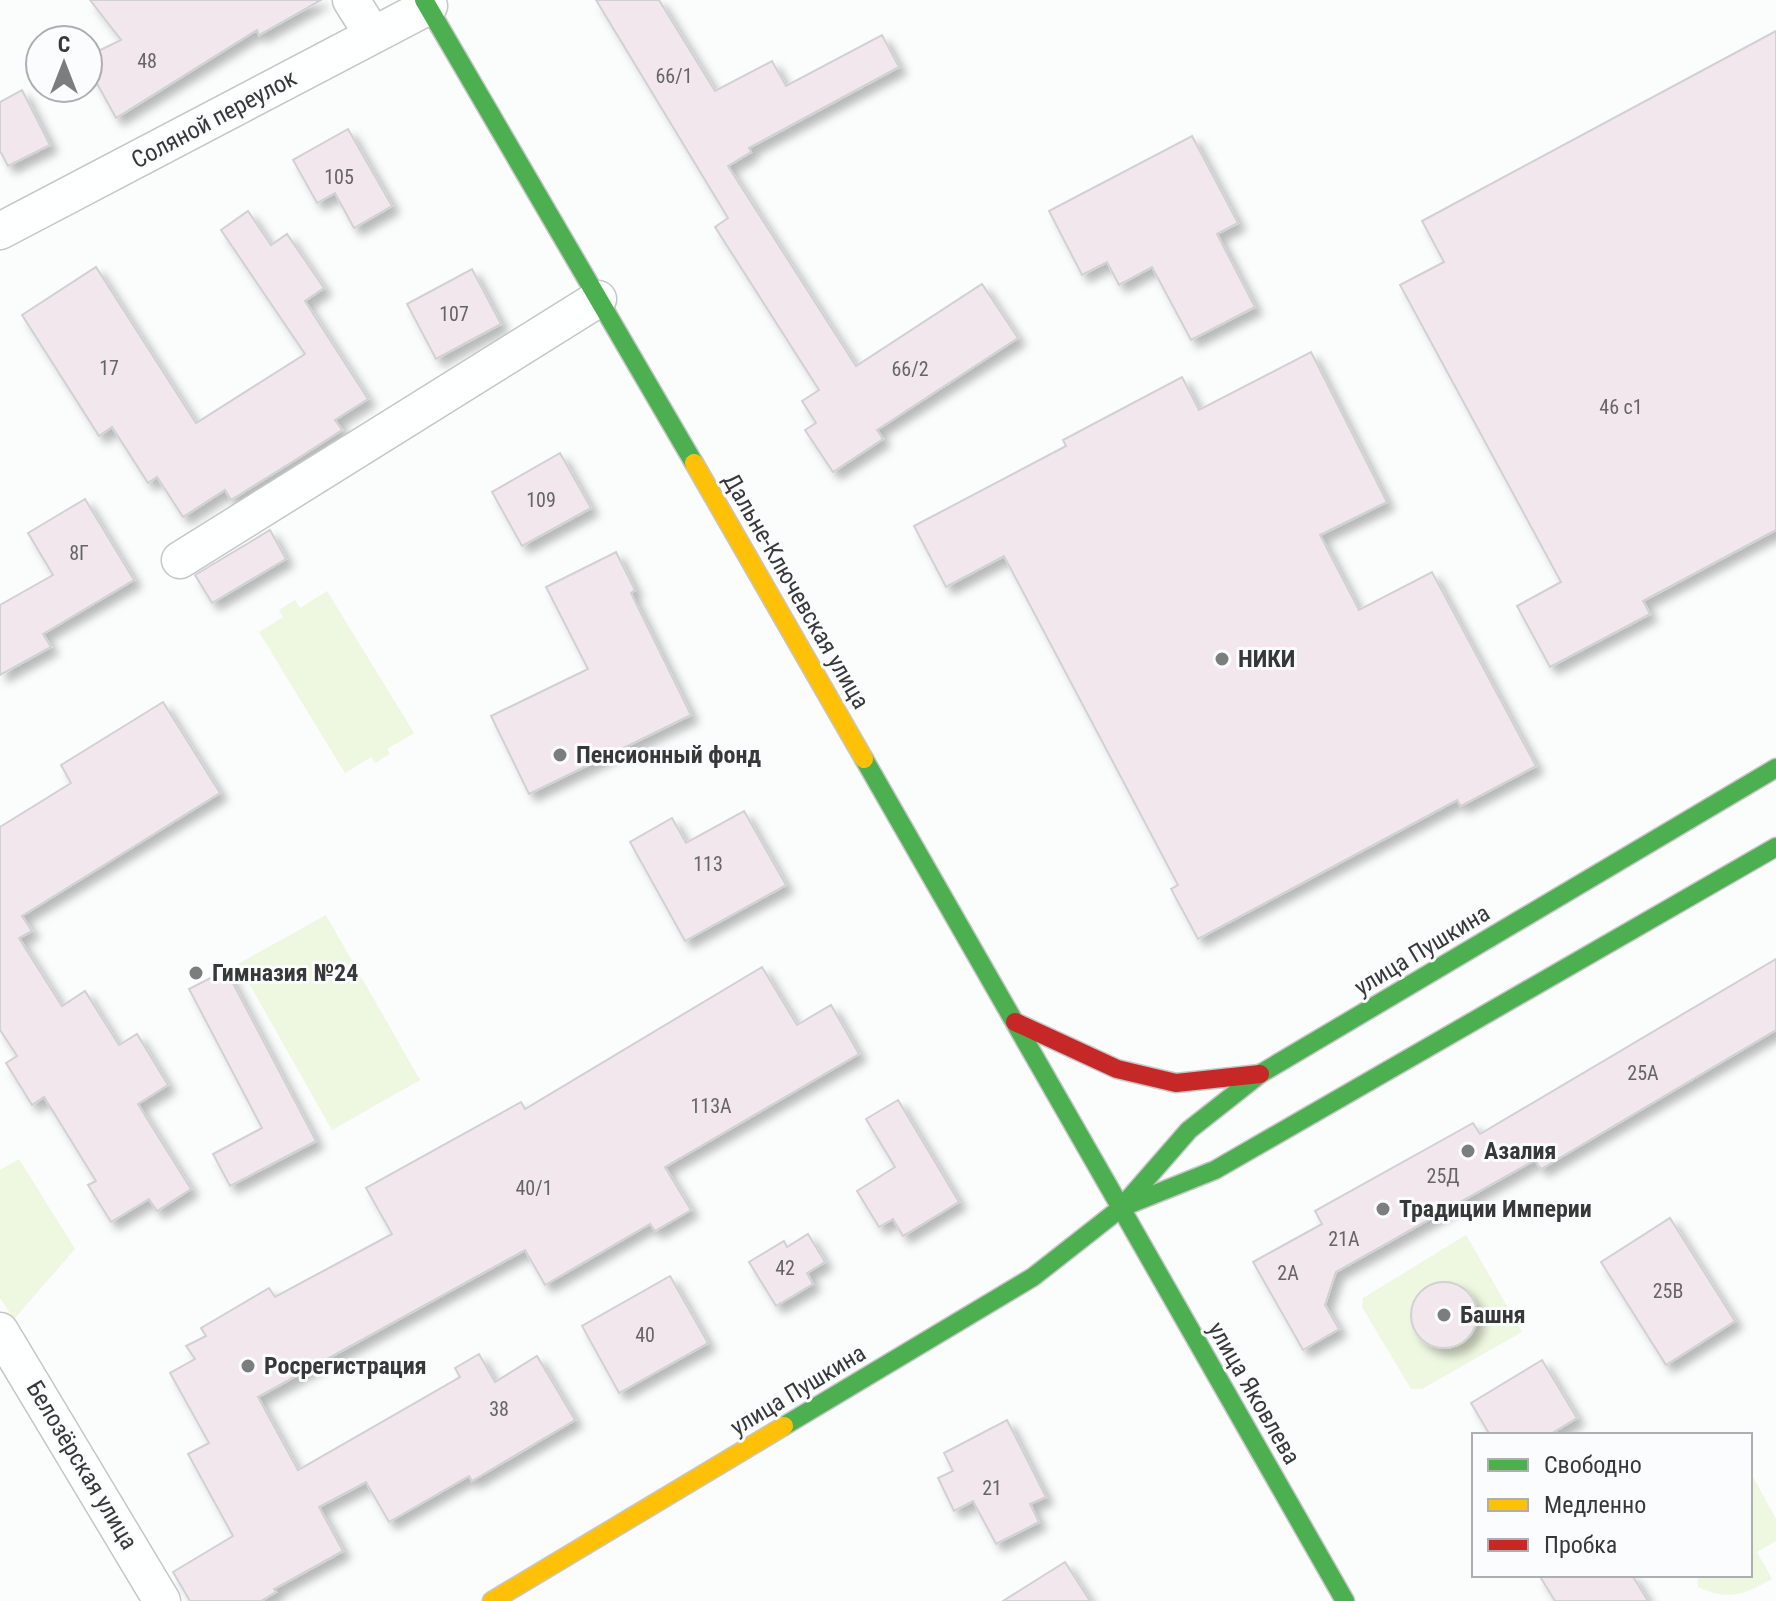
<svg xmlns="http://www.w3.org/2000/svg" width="1776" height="1601" viewBox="0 0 1776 1601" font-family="'Roboto Condensed',sans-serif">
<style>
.green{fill:#eef7e0}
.building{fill:#f1e7ed;stroke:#d1d1d1;stroke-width:2;filter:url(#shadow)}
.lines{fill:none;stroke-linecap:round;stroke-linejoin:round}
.street-casing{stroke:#c5c6c6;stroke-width:39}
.fast-casing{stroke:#c5c6c6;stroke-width:21}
.slow-casing{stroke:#c5c6c6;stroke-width:21}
.jam-casing{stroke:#c5c6c6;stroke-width:21}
.street{stroke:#feffff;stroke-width:36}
.fast{stroke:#4caf50;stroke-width:18}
.slow{stroke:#ffc107;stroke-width:18}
.jam{stroke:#c62828;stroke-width:18}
.poi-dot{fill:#7c7d7d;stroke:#fafcfd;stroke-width:3}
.labels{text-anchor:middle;stroke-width:6;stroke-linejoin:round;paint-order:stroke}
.number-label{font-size:20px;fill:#666466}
.street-label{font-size:24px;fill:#383839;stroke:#fafcfd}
.poi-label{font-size:24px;font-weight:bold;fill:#383839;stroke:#fafcfd;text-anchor:start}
</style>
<defs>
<filter id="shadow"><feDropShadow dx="7" dy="7" stdDeviation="4" flood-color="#0004"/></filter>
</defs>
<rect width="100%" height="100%" fill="#fbfcfc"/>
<g class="green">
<path d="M327,591L414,733L387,749L390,754L375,763L371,757L345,773L259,632L283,617L279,610L295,600L300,608Z"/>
<path d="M326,915L420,1080L332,1130L238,964Z"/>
<path d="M19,1159L75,1249L14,1319L0,1298V1170Z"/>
<path d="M1466,1235L1522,1332L1422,1389H1411L1362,1307L1363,1298Z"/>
<path d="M1750,1471L1776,1519V1541L1757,1552L1772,1579C1743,1595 1729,1601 1698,1587L1697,1575H1750Z"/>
</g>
<g class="building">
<path d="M90,0H321L259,35L257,30L116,118L88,67V56L121,40Z"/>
<path d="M596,0H659L715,91L772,61L786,86L882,35L899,67L749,148L751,152L728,166L856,366L982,284L1018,338L877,430L883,439L833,472L805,430L816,423L802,401L819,390L715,227L728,218Z"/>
<path d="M1776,31V530L1643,601L1650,614L1550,667L1517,606L1561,582L1400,285L1444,262L1422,221Z"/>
<path d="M22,90L50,145L8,166L0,151V102Z"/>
<path d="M348,129L392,206L354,228L335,193L317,203L293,160Z"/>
<path d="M1192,136L1238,223L1217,234L1255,307L1191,340L1152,267L1119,285L1107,262L1082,275L1049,211Z"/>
<path d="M248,211L271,245L287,234L324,288L305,301L368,399L335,420L342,430L300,457L231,500L225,490L183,517L157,477L148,483L112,427L99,436L22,315L96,267L196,423L305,354L221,230Z"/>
<path d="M472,269L501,324L436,359L407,304Z"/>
<path d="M1311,352L1387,502L1320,535L1359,610L1432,572L1536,766L1461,806L1457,800L1198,939L1171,889L1178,885L1004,556L946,587L914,526L1066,446L1063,440L1182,377L1199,410Z"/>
<path d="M560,453L591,508L522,546L492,492Z"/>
<path d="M85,499L134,580L43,634L51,647L0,675V605L53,575L28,533Z"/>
<path d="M270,530L286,559L212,603L195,575Z"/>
<path d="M616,552L635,590L631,593L691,715L529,794L491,716L588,669L546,587Z"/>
<path d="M163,702L220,793L22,916L32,931L19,938L62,1006L85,991L119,1045L137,1034L168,1085L138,1104L191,1189L157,1211L149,1199L111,1222L88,1185L96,1181L44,1097L32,1105L6,1063L17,1056L0,1030V827L71,783L61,765Z"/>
<path d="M744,811L786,885L685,941L630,842L672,818L686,843Z"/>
<path d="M1776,959V1030L1541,1169L1535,1160L1336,1272L1325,1305L1339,1329L1303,1350L1253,1262L1322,1224L1315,1211L1473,1123L1480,1134Z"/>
<path d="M762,967L797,1025L831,1005L859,1054L665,1167L691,1210L655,1231L650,1224L545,1285L525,1250L258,1397L298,1470L460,1377L455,1368L479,1354L495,1382L537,1356L575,1420L472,1481L469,1476L389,1522L366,1482L319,1507L343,1551L274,1589L276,1592L261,1601H190L173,1572L233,1536L188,1454L209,1443L170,1373L195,1359L186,1346L206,1336L201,1328L269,1288L275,1297L392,1234L366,1188L521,1102L525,1109Z"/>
<path d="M226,970L316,1141L230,1186L213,1154L262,1128L189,989Z"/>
<path d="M898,1100L959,1202L903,1236L893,1219L879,1227L857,1191L895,1167L866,1119Z"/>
<path d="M1670,1218L1735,1321L1666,1365L1601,1262Z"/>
<path d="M808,1234L825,1262L807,1273L813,1284L776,1306L749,1262L784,1241L787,1247Z"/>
<path d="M670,1276L708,1343L619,1393L582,1326Z"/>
<circle cx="1444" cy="1315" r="33"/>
<path d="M1542,1360L1577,1418L1549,1435H1490L1471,1403Z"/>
<path d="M1007,1420L1046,1497L1030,1504L1039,1522L996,1544L973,1501L954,1511L938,1478L953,1471L944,1453Z"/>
<path d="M1065,1562L1090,1601H1003Z"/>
<path d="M1539,1575H1632L1648,1601H1555Z"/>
</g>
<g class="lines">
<defs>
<g id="street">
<path d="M351,0L373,35"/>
<path d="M0,231L429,6"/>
<path d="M180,560L598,299"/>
<path d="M0,1331L162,1601"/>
</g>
<g id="fast">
<path d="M424,0L694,463"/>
<path d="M864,759L1121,1208"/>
<path d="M1130,1204L1215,1170L1776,847"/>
<path d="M1121,1208L1189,1130L1260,1074L1776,768"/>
<path d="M784,1426L1033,1277L1121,1208L1345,1601"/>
</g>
<g id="slow">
<path d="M694,463L864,759"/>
<path d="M492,1601L784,1426"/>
</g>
<path id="jam" d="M1015,1022L1117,1069L1176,1083L1260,1074"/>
</defs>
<use href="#street" class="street-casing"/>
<use href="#fast" class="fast-casing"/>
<use href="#slow" class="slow-casing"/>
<use href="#jam" class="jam-casing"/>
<use href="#street" class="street"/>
<use href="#fast" class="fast"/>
<use href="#slow" class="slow"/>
<use href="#jam" class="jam"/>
</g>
<g class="poi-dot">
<circle cx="1222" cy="659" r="8"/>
<circle cx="560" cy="755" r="8"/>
<circle cx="196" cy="973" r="8"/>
<circle cx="1468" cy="1151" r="8"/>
<circle cx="1383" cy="1209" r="8"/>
<circle cx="1444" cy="1315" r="8"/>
<circle cx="248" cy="1366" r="8"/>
</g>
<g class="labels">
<g class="number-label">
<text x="147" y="68">48</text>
<text x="674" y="83">66/1</text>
<text x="339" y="184">105</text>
<text x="454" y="321">107</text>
<text x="109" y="375">17</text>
<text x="910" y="376">66/2</text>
<text x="1621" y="414">46 с1</text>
<text x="541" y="507">109</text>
<text x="79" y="560">8Г</text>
<text x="708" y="871">113</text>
<text x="1643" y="1080">25А</text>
<text x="711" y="1113">113А</text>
<text x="1443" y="1183">25Д</text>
<text x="534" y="1195">40/1</text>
<text x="1344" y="1246">21А</text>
<text x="785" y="1275">42</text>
<text x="1288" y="1280">2А</text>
<text x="1668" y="1298">25В</text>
<text x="645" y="1342">40</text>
<text x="499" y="1416">38</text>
<text x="992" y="1495">21</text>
</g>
<g class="street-label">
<text transform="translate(214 119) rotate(-28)" y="8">Соляной переулок</text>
<text transform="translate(796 591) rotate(60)" y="8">Дальне-Ключевская улица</text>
<text transform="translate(1422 950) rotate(-31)" y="8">улица Пушкина</text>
<text transform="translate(798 1390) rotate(-31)" y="8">улица Пушкина</text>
<text transform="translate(1254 1393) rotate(60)" y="8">улица Яковлева</text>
<text transform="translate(82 1465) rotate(59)" y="8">Белозёрская улица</text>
</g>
<g class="poi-label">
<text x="1238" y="667">НИКИ</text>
<text x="576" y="763">Пенсионный фонд</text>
<text x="212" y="981">Гимназия №24</text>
<text x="1484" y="1159">Азалия</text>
<text x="1399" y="1217">Традиции Империи</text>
<text x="1460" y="1323">Башня</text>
<text x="264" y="1374">Росрегистрация</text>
</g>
</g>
<rect x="1472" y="1433" width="280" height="144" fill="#fafcfd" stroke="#acaeaf" stroke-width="2"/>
<rect x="1488" y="1459" width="40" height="12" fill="#4caf50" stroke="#acaeaf" stroke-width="2"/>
<text x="1544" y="1473" font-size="24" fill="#383839">Свободно</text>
<rect x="1488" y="1499" width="40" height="12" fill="#ffc107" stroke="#acaeaf" stroke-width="2"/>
<text x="1544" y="1513" font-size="24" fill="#383839">Медленно</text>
<rect x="1488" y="1539" width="40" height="12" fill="#c62828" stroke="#acaeaf" stroke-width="2"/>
<text x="1544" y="1553" font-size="24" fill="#383839">Пробка</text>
<g transform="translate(64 64)"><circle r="38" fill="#fafcfd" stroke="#acaeaf" stroke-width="2"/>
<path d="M0-6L14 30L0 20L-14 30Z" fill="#7c7d7d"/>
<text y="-12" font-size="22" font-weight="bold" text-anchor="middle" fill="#383839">С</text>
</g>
</svg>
